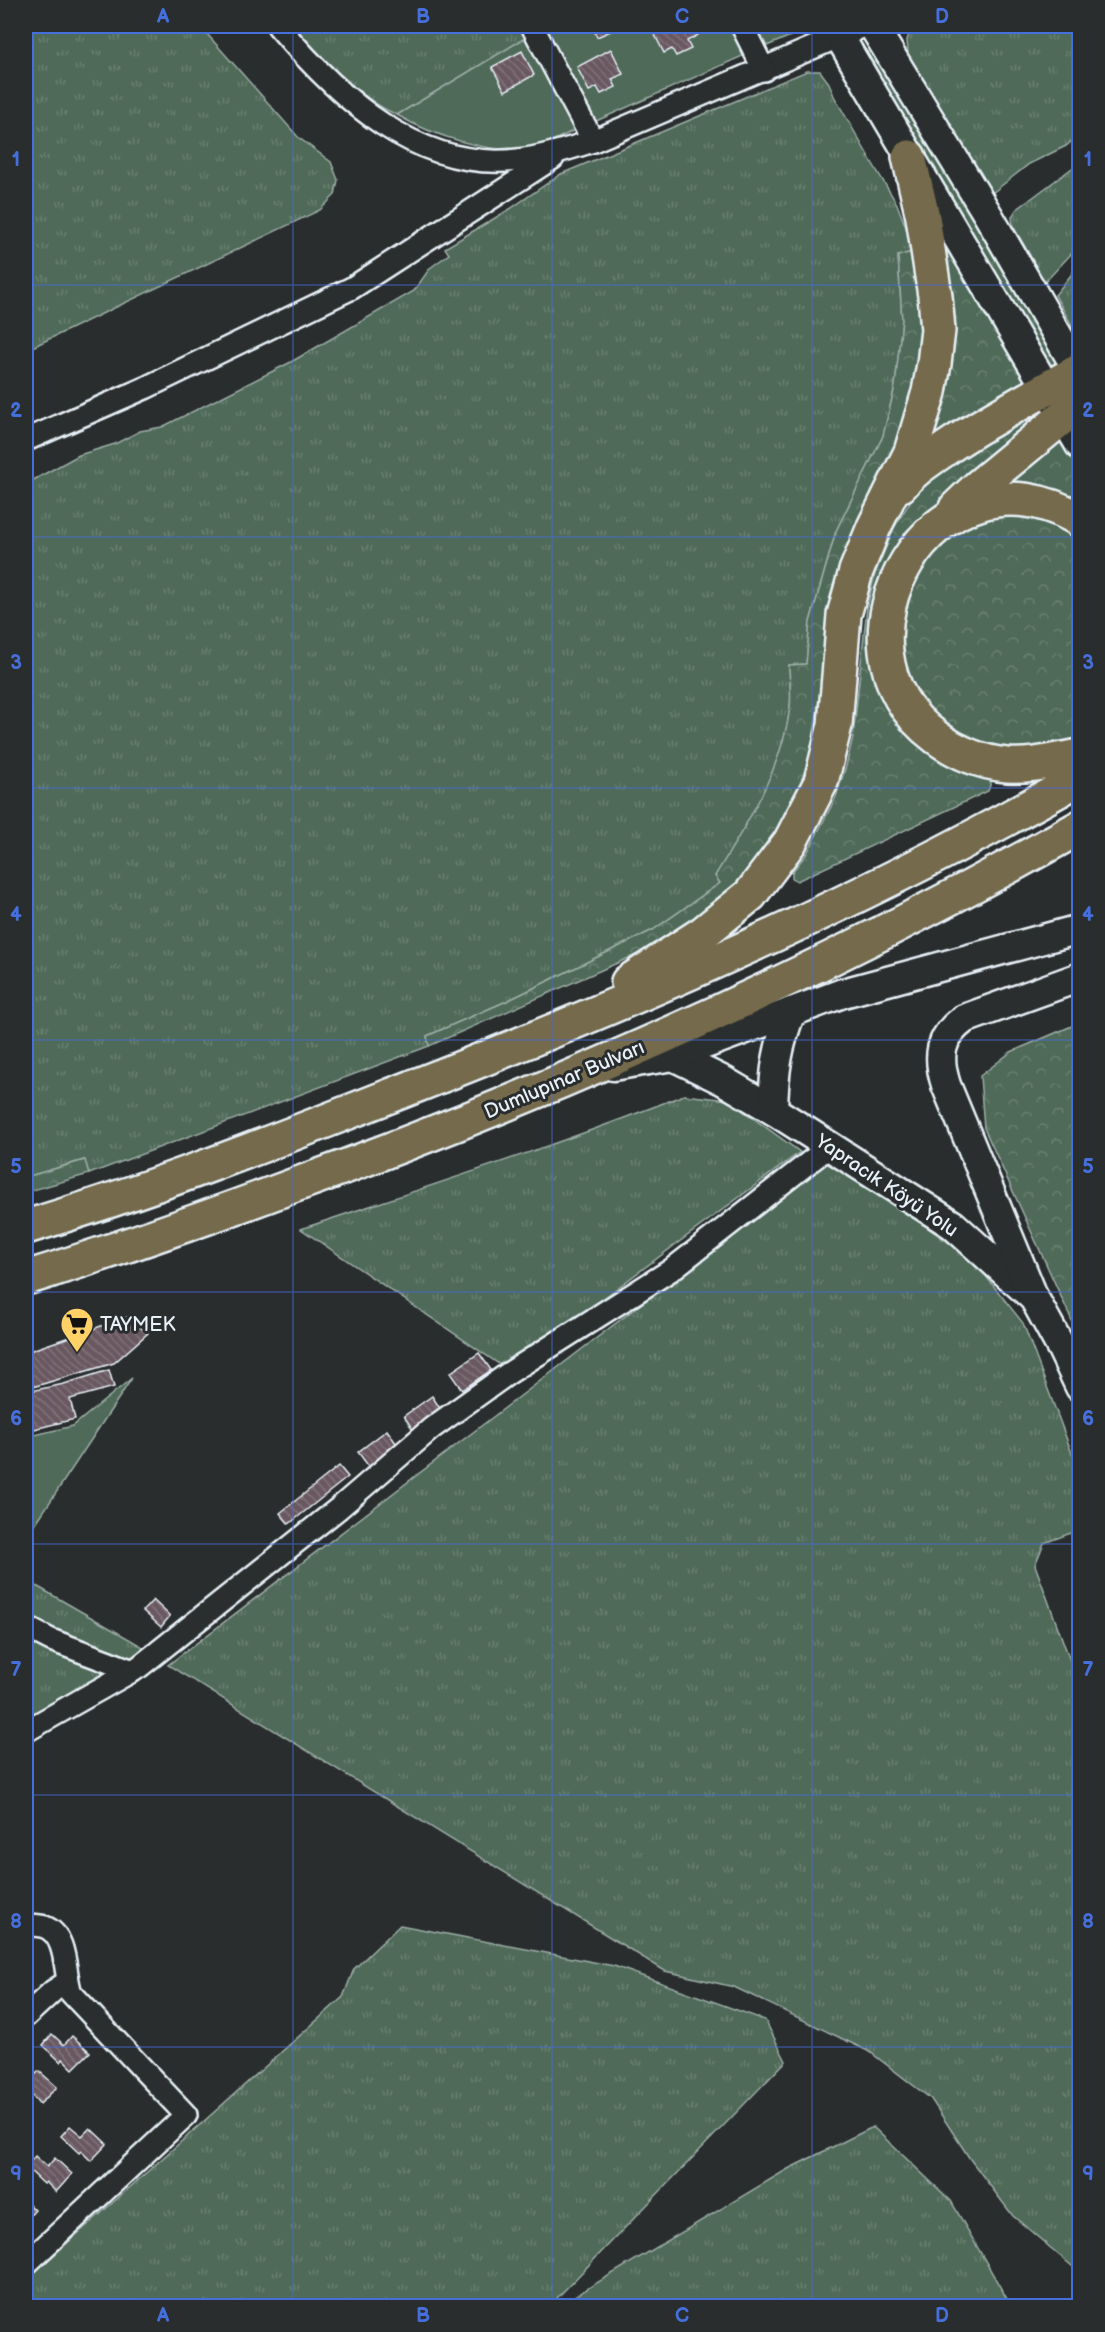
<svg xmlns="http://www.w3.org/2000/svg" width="1105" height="2332" viewBox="0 0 1105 2332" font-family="'Balsamiq Sans',sans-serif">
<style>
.grass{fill:url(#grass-tufts);stroke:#9caea8;stroke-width:1.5}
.forest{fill:url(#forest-crowns);stroke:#9caea8;stroke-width:1.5}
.garden{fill:#506a58;stroke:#9caea8;stroke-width:1.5}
.building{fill:url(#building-back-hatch);stroke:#e8f1f8;stroke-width:1.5}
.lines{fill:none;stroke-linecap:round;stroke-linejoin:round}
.minor-casing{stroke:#e8f1f8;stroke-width:26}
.secondary-casing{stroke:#e8f1f8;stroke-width:33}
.trunk-casing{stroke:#e8f1f8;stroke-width:38}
.minor{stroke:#2a2d2e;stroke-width:21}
.secondary{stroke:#2a2d2e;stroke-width:28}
.trunk{stroke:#746b4b;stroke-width:33}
.grid{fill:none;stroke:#466fde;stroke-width:1.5;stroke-opacity:0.55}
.labels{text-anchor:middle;stroke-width:6;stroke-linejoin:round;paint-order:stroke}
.street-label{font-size:20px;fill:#e8f1f8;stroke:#2a2d2e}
.poi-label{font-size:20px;fill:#e8f1f8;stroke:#2a2d2e;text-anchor:start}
.neatline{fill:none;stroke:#466fde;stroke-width:2}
.grid-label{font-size:20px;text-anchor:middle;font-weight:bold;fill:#466fde}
</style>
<defs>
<pattern id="grass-tufts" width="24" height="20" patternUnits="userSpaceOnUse" patternTransform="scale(1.5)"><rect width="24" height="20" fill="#506a58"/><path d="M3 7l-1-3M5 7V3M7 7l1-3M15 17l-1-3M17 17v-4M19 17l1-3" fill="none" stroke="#698071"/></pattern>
<pattern id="forest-crowns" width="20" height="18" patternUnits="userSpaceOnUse" patternTransform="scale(1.5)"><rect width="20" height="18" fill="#506a58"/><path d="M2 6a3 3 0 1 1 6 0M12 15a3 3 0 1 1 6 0" fill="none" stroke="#698071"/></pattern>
<pattern id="building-back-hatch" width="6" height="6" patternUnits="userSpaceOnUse" patternTransform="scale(1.5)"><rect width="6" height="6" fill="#6b5961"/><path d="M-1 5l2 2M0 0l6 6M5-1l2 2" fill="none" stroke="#807178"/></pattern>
</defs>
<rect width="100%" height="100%" fill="#2a2d2e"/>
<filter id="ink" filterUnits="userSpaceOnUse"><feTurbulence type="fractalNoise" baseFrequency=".0167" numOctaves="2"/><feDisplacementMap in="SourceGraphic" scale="12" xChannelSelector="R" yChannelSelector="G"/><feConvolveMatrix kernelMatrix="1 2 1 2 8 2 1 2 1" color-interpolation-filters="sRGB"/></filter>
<g filter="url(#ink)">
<g class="grass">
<path d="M26,26H200L299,138L331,162L338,180L335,195L320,210L26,350Z"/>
<path d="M293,26H525L530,35L397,115C356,97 323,58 293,26Z"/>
<path d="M912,26H1079V135L1066,146L1029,164L991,194L908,54L907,40Z"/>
<path d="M872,49L1058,362L1057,367L1049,369L859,57Z"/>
<path d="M807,71H820L829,83L834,96L870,159L897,204L915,251L898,256L902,320L895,386L883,436L836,531L810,622L806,664L789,665C789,678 792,693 790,707C783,768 747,824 715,876L720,883L653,930L509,1000L427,1036L429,1046L89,1174L84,1160L26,1177V484L79,455L115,444L140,431L162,427L291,362L414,291L430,268L449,254L445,248L510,209L561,174Z"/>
<path d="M1079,163V249L1072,253L1046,281L1038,273L1031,257L1013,226L1012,217L1016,210Z"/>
<path d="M1079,265V338L1055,295Z"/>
<path d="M684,1095L728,1100L800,1152L585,1312L502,1366L301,1229C429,1186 558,1145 684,1095Z"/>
<path d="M831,1159L973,1260L1023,1323L1079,1472V1530L1044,1543L1035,1565L1079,1685V2272L1013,2216L970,2159L931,2099L870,2052L734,1987L665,1971L168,1665Z"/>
<path d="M26,1580L150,1651L98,1683L26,1719Z"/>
<path d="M400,1925L614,1966L765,2020L786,2061L558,2297L553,2306H26V2280L343,1997L354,1969Z"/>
<path d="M873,2127L951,2201L1011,2306H558L788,2169Z"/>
</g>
<g class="forest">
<path d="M938,230L1029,383L930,445Z"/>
<path d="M915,251L923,296L922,354L913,400L887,470L851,537L833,600L812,747L800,785L775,838L753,872L683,929L640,953L429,1046L427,1036L509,1000L653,930L720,883L715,876C746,825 783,768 790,707C792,693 789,678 789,665L806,664L810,622L836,531L883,436L895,386L902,320L898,256Z"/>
<path d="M1042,407L1046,416L914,531L885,696L905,729L926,752L992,780L988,791L797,881L792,878V872L807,853L836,797L846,766L853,737L867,607L875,574L894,528L916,492L955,462Z"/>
<path d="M1056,435C1082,452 1079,471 1079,499C1053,487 1027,486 999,486Z"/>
<path d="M1023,513L1070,529L1079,537V736C1068,741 1053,749 1041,750C1028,751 998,751 986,747C975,744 950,731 942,724C925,710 903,674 900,654C893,607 926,543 969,524C987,515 1004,514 1023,513Z"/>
<path d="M1079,1023V1336L984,1128L980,1076L1011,1052Z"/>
<path d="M85,1160L89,1174L26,1192V1177Z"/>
</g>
<g class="garden">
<path d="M544,26H730L745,55L594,122Z"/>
<path d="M756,26H814L767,46Z"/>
<path d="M530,35L577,129C564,135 549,144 535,147C498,158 429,134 397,115Z"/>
<path d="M132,1378L26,1538V1437L73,1426Z"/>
</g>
<g class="building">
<path d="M582,26H622L597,37L592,26L584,30Z"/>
<path d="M658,26H693L698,35L687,41L691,49L676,56L672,49L664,53L652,29Z"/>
<path d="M611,49L623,74L612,79L616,87L601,94L597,87L589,91L577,67Z"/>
<path d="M522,51L534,75L505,91L492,67Z"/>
<path d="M127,1317L148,1333L114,1363L29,1388L26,1379V1357L32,1350Z"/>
<path d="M479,1353L491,1370L462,1390L450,1373Z"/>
<path d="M109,1370L114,1387L70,1399L75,1419L26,1431V1392L64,1384Z"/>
<path d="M432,1396L441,1410L413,1430L404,1416Z"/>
<path d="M387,1430L398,1446L369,1467L358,1452Z"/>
<path d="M339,1466L348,1477L289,1524L280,1513Z"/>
<path d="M153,1600L170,1616L161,1627L143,1611Z"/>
<path d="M52,2034L64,2045L72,2036L90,2052L73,2069L63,2059L61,2062L43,2045Z"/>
<path d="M39,2071L57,2087L40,2104L30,2094L28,2096L26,2094V2074L31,2079Z"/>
<path d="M70,2126L82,2136L90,2128L107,2144L91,2161L81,2151L79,2153L61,2136Z"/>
<path d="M35,2156L47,2167L55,2158L72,2174L56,2192L46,2182L44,2184L26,2167Z"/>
<path d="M26,2201L35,2210L26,2220Z"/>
</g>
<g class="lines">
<defs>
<g id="minor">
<path d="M278,26C338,97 417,172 518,160C544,157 569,149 593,141L864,26"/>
<path d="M532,26L593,141"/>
<path d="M742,26L764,70"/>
<path d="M26,440L145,388L352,288L553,158"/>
<path d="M26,1627L51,1640L133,1671"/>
<path d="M26,1731L139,1667L339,1508L432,1428L509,1373L671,1270L830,1146"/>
<path d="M26,1925C32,1925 39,1925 45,1927C68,1936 64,1974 71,1993L186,2115L26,2264"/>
<path d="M26,2016L53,1991L67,1982"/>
</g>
<g id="secondary">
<path d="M873,26L988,215L1080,374"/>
<path d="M839,36L1080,445"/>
<path d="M673,1056L724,1081L773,1110L953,1225L1034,1298L1062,1349L1080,1387"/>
<path d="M613,1066L673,1056L843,993L1080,929"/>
<path d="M773,1110C774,1071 777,1048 791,1012"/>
<path d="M1031,1291L946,1085C937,1057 939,1037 964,1019L1080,977"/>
</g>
<g id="trunk">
<path d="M901,485C914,469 931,459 948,447C989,419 1034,396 1078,371"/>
<path d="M956,508L979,486L1080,403"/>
<path d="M1080,520C934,432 813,646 936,737C956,752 982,763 1007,765C1031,767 1056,760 1080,756"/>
<path d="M628,982L703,933L750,895L790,842L821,782L835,725L844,615L856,571L874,527L911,452L929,392L934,364L938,330L935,296L923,217L909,157"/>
<path d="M26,1227C154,1189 280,1139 405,1090C636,1000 864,902 1080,778"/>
<path d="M26,1278C114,1251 201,1220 287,1188C561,1089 826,971 1080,827"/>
</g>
</defs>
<use href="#minor" class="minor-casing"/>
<use href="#secondary" class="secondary-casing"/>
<use href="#trunk" class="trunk-casing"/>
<use href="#minor" class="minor"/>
<use href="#secondary" class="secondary"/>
<use href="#trunk" class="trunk"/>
</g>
</g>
<path class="grid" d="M293,26V2306M552,26V2306M812,26V2306M26,285H1080M26,537H1080M26,788H1080M26,1040H1080M26,1292H1080M26,1544H1080M26,1795H1080M26,2047H1080"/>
<defs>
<symbol id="supermarket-pin" viewBox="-11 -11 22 30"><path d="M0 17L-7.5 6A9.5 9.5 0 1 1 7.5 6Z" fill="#ffd166" stroke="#2a2d2e"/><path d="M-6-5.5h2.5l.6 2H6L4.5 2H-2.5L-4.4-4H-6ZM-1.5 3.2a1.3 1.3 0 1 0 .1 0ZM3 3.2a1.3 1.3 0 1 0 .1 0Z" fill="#111"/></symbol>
</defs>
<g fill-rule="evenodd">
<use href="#supermarket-pin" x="58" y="1305" width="38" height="52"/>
</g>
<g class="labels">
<g class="street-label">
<text transform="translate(564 1079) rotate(-23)" y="7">Dumlupınar Bulvarı</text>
<text transform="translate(887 1185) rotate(34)" y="7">Yapracık Köyü Yolu</text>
</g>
<g class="poi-label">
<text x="100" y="1331">TAYMEK</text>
</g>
</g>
<rect width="1105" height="2332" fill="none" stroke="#2a2d2e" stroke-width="66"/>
<rect x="33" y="33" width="1039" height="2266" class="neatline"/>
<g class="grid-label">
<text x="163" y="23">A</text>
<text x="423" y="23">B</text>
<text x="682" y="23">C</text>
<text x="942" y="23">D</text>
<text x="16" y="166">1</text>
<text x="1088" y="166">1</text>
<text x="16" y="417">2</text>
<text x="1088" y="417">2</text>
<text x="16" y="669">3</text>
<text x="1088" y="669">3</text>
<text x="16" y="921">4</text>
<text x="1088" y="921">4</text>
<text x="16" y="1173">5</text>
<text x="1088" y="1173">5</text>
<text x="16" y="1425">6</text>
<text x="1088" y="1425">6</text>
<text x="16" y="1676">7</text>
<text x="1088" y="1676">7</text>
<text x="16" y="1928">8</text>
<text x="1088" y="1928">8</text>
<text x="16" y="2180">9</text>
<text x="1088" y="2180">9</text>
<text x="163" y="2322">A</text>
<text x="423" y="2322">B</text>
<text x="682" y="2322">C</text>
<text x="942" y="2322">D</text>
</g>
</svg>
